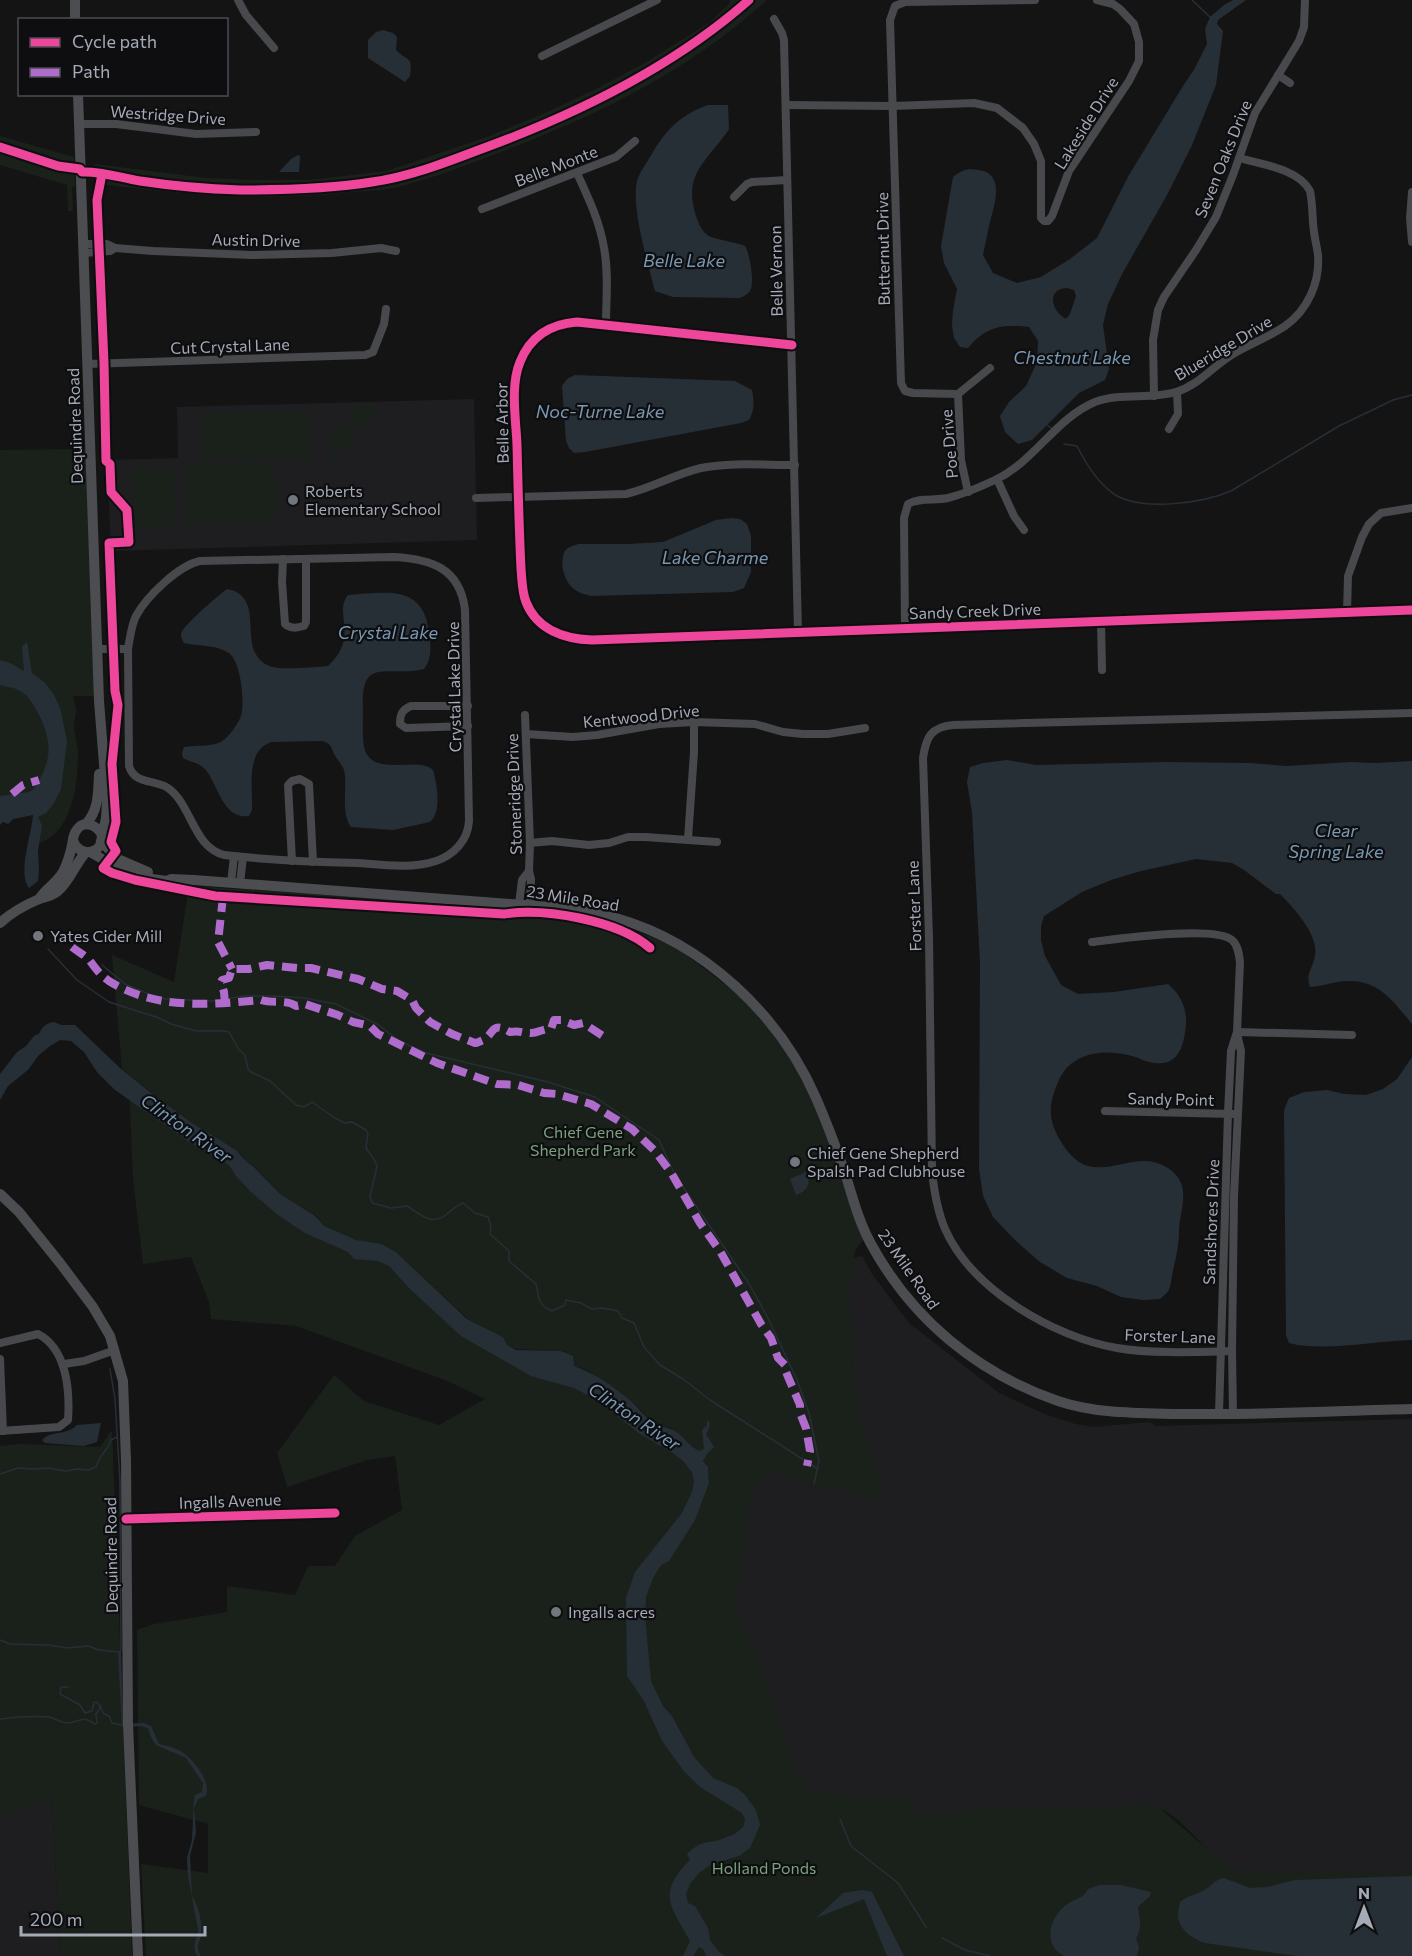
<svg xmlns="http://www.w3.org/2000/svg" width="1412" height="1956" viewBox="0 0 1412 1956" font-family="Commissioner,sans-serif">
<style>
.built{fill:#1e1e20}
.green{fill:#1a211b}
.water{fill:#272f36;fill-rule:evenodd}
.lines{fill:none;stroke-linecap:round;stroke-linejoin:round}
.stream{stroke:#272f36;stroke-width:1.5}
.minor{stroke:#48494d;stroke-width:8}
.secondary{stroke:#4c4d51;stroke-width:10}
.quiet{stroke:#b06ccc;stroke-width:8;stroke-dasharray:15 8;stroke-linecap:butt}
.cycleway-casing{stroke:#0e0e10;stroke-width:13}
.cycleway{stroke:#ed469a;stroke-width:9}
.poi-dot{fill:#72767d;stroke:#0e0e10;stroke-width:2}
.labels{text-anchor:middle;stroke-width:4.5;stroke-linejoin:round;paint-order:stroke}
.street-label{font-size:16px;fill:#a4aab6;stroke:#0e0e10}
.poi-label{font-size:16px;fill:#a4aab6;stroke:#0e0e10;text-anchor:start}
.park-label{font-size:16px;fill:#7aa17c;stroke:#0e0e10}
.water-label{font-size:18px;font-style:italic;fill:#7998b2;stroke:#0e0e10}
</style>
<rect width="100%" height="100%" fill="#141414"/>
<g class="built">
<path d="M474,399L477,540L111,551L107,460L178,458L177,407Z"/>
<path d="M862,1256L872,1274L909,1323L999,1393L1047,1415L1076,1424L1093,1427L1150,1422L1155,1426L1412,1419V1871L1241,1873L1219,1860L1177,1819L1165,1811L1154,1808L936,1814L804,1806L695,1544L735,1428L859,1429L852,1384L848,1259Z"/>
<path d="M52,1797L60,1956H0V1818Z"/>
</g>
<g class="green">
<path d="M730,0H767C687,72 600,114 501,152C466,165 429,180 393,188C377,191 359,191 343,193C260,201 177,195 94,183L95,164L206,178L258,180H309L387,171L487,137L545,113L596,89L645,63L709,23L730,3Z"/>
<path d="M0,136L74,157L75,187L72,186L73,211H68L67,185L0,165Z"/>
<path d="M373,406L376,408L377,414L361,430L356,432L350,425V408Z"/>
<path d="M308,410L309,458L202,460L201,413Z"/>
<path d="M333,428H348L354,435V437L337,455L333,456L330,453L329,431Z"/>
<path d="M86,449L99,696H73C74,700 75,705 76,709C76,715 74,722 74,728C75,735 77,743 78,751C78,783 73,836 35,844L39,809L0,801V450Z"/>
<path d="M268,461L279,502L276,518L269,524L187,525L186,464Z"/>
<path d="M173,467L175,526L135,527L133,468Z"/>
<path d="M189,886L550,909L607,921L662,941L681,951L743,998L776,1035L814,1099L865,1237L855,1251L850,1285L852,1378L860,1421L879,1471L884,1500L845,1489L817,1487L795,1476L779,1472L768,1475L762,1481L751,1500L736,1603L806,1792L895,1798L904,1796L915,1812L1156,1805L1198,1841L1239,1871L1412,1870V1956H146L141,1864L208,1873V1824L139,1805L137,1630L154,1624L227,1612V1586L295,1595L308,1566H335L355,1536L402,1510L395,1456L367,1460L287,1487L277,1453L334,1375L364,1401L439,1425L485,1399L445,1380L296,1326L211,1319L209,1302L191,1257L143,1264L133,1179L129,1083L339,1241L381,1255L499,1350L593,1384L681,1450L709,1483L708,1465L688,1446L678,1433L671,1428L655,1424L633,1403L587,1370L574,1366L573,1356L562,1351L515,1349L507,1345L503,1337L468,1319L396,1252L383,1244L360,1241L346,1237L322,1225L315,1215L280,1194L253,1165L248,1163L241,1154L230,1146L209,1135L175,1111L122,1069L112,955L174,982Z"/>
<path d="M112,1430L132,1956H60L52,1798L0,1818V1446L21,1444L100,1447Z"/>
</g>
<g class="water">
<path d="M1233,0H1246L1218,20L1217,24L1223,31L1216,85L1192,145L1167,195L1122,274L1108,304L1103,325L1109,369L1105,380L1079,393L1032,440L1018,444L1005,432L1000,416L1009,402L1026,386L1037,362L1038,341L1029,327C1002,324 986,326 968,348L960,347L954,338L952,326L953,310L957,289L944,263L941,246L953,177C962,170 967,168 979,170C1007,174 993,208 989,226C987,236 985,245 983,255L993,273L1017,283L1041,277L1070,259L1097,238L1129,175L1183,86L1195,68L1207,44L1205,29L1210,17L1224,5ZM1067,288L1074,290L1076,296L1070,314L1066,319C1052,312 1045,289 1067,288Z"/>
<path d="M383,30L393,33L397,37L396,50C407,62 413,54 410,76L405,82L368,58V40L376,32Z"/>
<path d="M708,105H728L729,129C708,161 682,173 696,216C699,224 701,231 709,236C717,240 735,242 745,246C750,255 754,279 751,289C749,294 744,296 740,298L673,297L655,291C648,263 631,209 637,181C640,171 648,161 653,152C667,128 683,114 708,105Z"/>
<path d="M298,155L300,156L299,172H279L291,159Z"/>
<path d="M575,375L735,381L752,390C754,401 755,409 749,420L741,423L585,452L574,453L569,448L566,441L562,386L567,379Z"/>
<path d="M731,518L740,519L747,524L751,536V572L744,588L733,592L591,596C584,594 578,593 573,588C564,581 559,562 565,551C568,547 573,546 578,544H628L663,542L716,520Z"/>
<path d="M227,589C270,597 232,654 272,667C283,670 316,667 328,666C360,637 333,613 348,595C385,593 424,583 429,633C431,646 432,659 424,669C387,678 360,654 363,710C363,722 362,735 364,747C371,779 418,755 433,770C437,784 442,812 430,822L393,830L351,827C340,812 348,788 344,770C342,764 337,760 334,754C331,747 331,743 322,741L271,742C245,751 253,788 252,810L249,816C223,820 218,784 205,769C200,763 190,762 183,758L182,753L184,747C195,745 211,747 221,742C229,737 238,724 241,716C245,702 241,662 229,653C218,645 197,646 184,643C182,640 181,637 181,634C183,625 218,596 227,589Z"/>
<path d="M27,642L32,673L45,683L54,695L60,708L67,741L61,789L54,803L46,813L38,817L42,826L38,851L39,870L38,881L29,888C17,872 32,834 33,815L13,819L8,824L3,822L0,825V796L29,792L33,790C52,763 53,743 39,715C34,705 29,695 18,690C13,687 6,687 0,685V660L10,663L24,671L22,647Z"/>
<path d="M1007,760L1036,765L1165,762L1250,763L1286,766L1351,762L1375,763L1412,761V1024C1394,1002 1379,980 1348,981C1336,981 1323,986 1310,987C1305,972 1313,970 1315,955C1319,935 1293,907 1280,894H1276L1244,870L1232,863L1196,859L1141,871L1111,880L1082,892L1044,916L1041,926V940L1045,956L1061,985L1078,994L1114,992L1168,984C1180,994 1187,1008 1186,1024C1184,1047 1178,1069 1149,1062C1143,1061 1138,1057 1132,1056C1104,1048 1070,1052 1058,1082C1052,1097 1048,1109 1053,1125C1058,1140 1072,1162 1088,1166C1107,1171 1127,1160 1147,1161C1161,1162 1178,1171 1182,1186C1186,1200 1179,1217 1179,1231C1179,1247 1175,1260 1172,1276C1171,1280 1171,1286 1169,1289C1168,1293 1163,1296 1160,1299L1143,1300L1121,1297L1097,1286L1067,1278L1040,1262L1017,1242L993,1217L983,1196L979,1169L980,963L972,812L967,782L970,767L983,763Z"/>
<path d="M54,1022L61,1025H75L120,1068L150,1092L192,1123L236,1150L248,1163L253,1166L280,1194L314,1215L324,1226L356,1240L382,1244L396,1252L467,1319L503,1337L507,1345L516,1350L561,1351L573,1356L574,1366C595,1373 616,1388 633,1403C639,1409 645,1417 653,1422C660,1427 671,1427 678,1433C686,1440 689,1446 699,1451L704,1449L702,1430L707,1425V1421L710,1422L709,1428L706,1434L714,1447L707,1454L703,1461L708,1466L709,1483L695,1520L669,1561L661,1565L653,1578L646,1597L645,1616L651,1681L663,1706L672,1716L694,1757L713,1778L737,1788L745,1795L756,1810L760,1825L750,1848L739,1856L712,1864L700,1872L690,1884L686,1894L688,1903L695,1906L708,1928L710,1940L718,1951L725,1956H706L704,1950L699,1947L693,1956H683L690,1941C671,1906 656,1894 690,1860L687,1854C703,1838 710,1845 727,1837C734,1835 739,1831 744,1826L745,1819L742,1813L700,1787L683,1770L662,1741L644,1701L627,1676L626,1598L635,1572L682,1513L692,1492L694,1482L692,1472L683,1461L673,1453L640,1434L597,1400L574,1388L531,1376L461,1336L410,1289L389,1266L378,1261L354,1259L348,1252L305,1233L278,1215L251,1192L236,1176L229,1165L191,1143L115,1090L97,1072L84,1052L71,1041L60,1040L50,1046L38,1056L28,1070L8,1086L0,1100V1074L17,1052L26,1046L34,1036L39,1034C42,1027 46,1023 54,1022Z"/>
<path d="M1412,1057V1340C1375,1341 1323,1352 1289,1343L1286,1335L1284,1110L1289,1098L1304,1092L1327,1090L1344,1094L1366,1095L1383,1089L1397,1079Z"/>
<path d="M806,1172C812,1184 807,1191 796,1195L790,1179Z"/>
<path d="M101,1423L97,1442L84,1446L45,1443L42,1440C51,1430 67,1436 77,1425Z"/>
<path d="M121,1649L123,1724L144,1723L151,1726L159,1744C167,1746 174,1747 182,1752C194,1760 211,1781 206,1796L198,1799L194,1808L196,1832L190,1856L192,1896C198,1904 203,1924 201,1934C200,1944 194,1945 201,1956H197C191,1942 198,1941 198,1929L188,1876L187,1858L192,1840L194,1799L195,1795L202,1792L203,1783L186,1758L156,1745L151,1737L148,1728L140,1726L122,1727L118,1653Z"/>
<path d="M1412,1876V1956H1297L1205,1943C1193,1939 1179,1930 1178,1916C1177,1912 1180,1906 1180,1902C1189,1895 1194,1895 1203,1891C1211,1887 1215,1879 1224,1878L1250,1888L1267,1887L1295,1880Z"/>
<path d="M1099,1885H1121L1151,1892L1150,1896L1138,1907C1139,1918 1143,1927 1136,1938L1139,1947L1137,1956H1064C1041,1944 1050,1915 1069,1903C1077,1898 1084,1898 1088,1889Z"/>
<path d="M862,1890L872,1892L904,1956H887L864,1899L816,1918L843,1893Z"/>
</g>
<g class="lines">
<g class="stream">
<path d="M1192,0L1210,17"/>
<path d="M1047,425L1051,428"/>
<path d="M1064,444L1077,446C1086,464 1099,485 1117,496C1145,511 1203,503 1231,491L1339,426L1393,400L1412,395"/>
<path d="M48,949L77,980L109,1002L159,1018L171,1024L196,1031H223L229,1032L239,1050L245,1055L248,1069L251,1072L270,1081L296,1105L304,1107L312,1102L335,1118L345,1123L352,1122L366,1130L368,1134L366,1148L375,1161L377,1166L370,1196L372,1203L391,1208L407,1206C420,1214 432,1227 447,1214C452,1210 457,1205 463,1203L475,1213L488,1217L491,1226L490,1234L509,1251V1261L536,1284C540,1299 536,1303 552,1311L565,1305L566,1300L581,1303L592,1309L603,1308L618,1311L622,1318L634,1323L644,1347L660,1365L683,1379L710,1400L818,1469"/>
<path d="M102,965L125,984L151,995L166,999L213,1001L244,996H274L304,998L336,1004L377,1024L401,1042L426,1053L548,1082L595,1097L659,1140L675,1175L748,1282L767,1316L797,1380L809,1413L819,1461L814,1484"/>
<path d="M110,1369L115,1399L120,1481L121,1650"/>
<path d="M0,1474L18,1468L34,1469L48,1468L66,1471L77,1469L88,1470L96,1467C99,1456 108,1450 111,1440L117,1437"/>
<path d="M0,1640L10,1644L49,1645L67,1648L88,1646L99,1650L120,1652"/>
<path d="M68,1687H61L60,1694L80,1705L85,1713L92,1711L94,1702L98,1703L104,1714L109,1716L112,1723L122,1725"/>
<path d="M0,1719C14,1717 35,1716 49,1717C55,1718 61,1723 67,1723C78,1723 83,1714 94,1724L97,1723L96,1714L101,1706"/>
<path d="M840,1819L851,1846L898,1883L926,1927"/>
<path d="M942,1938L965,1950L990,1956"/>
</g>
<g class="minor">
<path d="M238,0L246,15L274,48"/>
<path d="M774,19L782,33L784,40L798,633"/>
<path d="M542,56L657,0"/>
<path d="M1278,75L1290,83"/>
<path d="M786,105L893,106L974,103L997,108L1023,128L1034,144L1041,161V218L1044,221H1048L1052,216L1069,171L1129,81L1139,61V42L1134,24L1120,9L1113,4L1097,0"/>
<path d="M79,124H116L196,134L256,132"/>
<path d="M577,173C588,197 600,222 604,248C609,273 606,299 606,324"/>
<path d="M1412,192L1410,218L1412,242"/>
<path d="M734,197L747,184L752,182L787,180"/>
<path d="M482,209L616,157L635,141"/>
<path d="M83,244H107L115,248L153,251L252,255L332,253L381,248L396,251"/>
<path d="M84,253L110,251L115,248"/>
<path d="M792,345L577,322C550,324 530,337 520,362C510,386 516,419 517,445C518,486 519,528 521,569C522,580 522,592 526,602C537,630 565,639 592,640L1412,610"/>
<path d="M87,364L365,355L373,352L384,324L386,309"/>
<path d="M990,368L958,394L913,393L905,391L901,383L890,20L895,6L905,2L1035,0"/>
<path d="M958,394L961,460L968,492"/>
<path d="M1154,396L1153,340L1158,310L1164,297L1196,250L1216,217L1233,175L1255,113L1299,41L1304,27L1305,0"/>
<path d="M1169,429L1178,414L1177,392"/>
<path d="M997,479L1014,516L1024,530"/>
<path d="M476,498L626,494C652,488 675,474 701,468C731,462 764,465 795,465"/>
<path d="M394,557C431,559 460,568 465,610L469,821C468,840 454,855 436,861C412,869 383,865 358,863C313,862 269,860 224,855C193,847 192,805 168,788C154,779 135,785 129,766L128,649C130,638 131,626 136,616C147,596 178,566 200,561Z"/>
<path d="M283,559L282,582L285,624C291,629 297,628 304,626L306,622V559"/>
<path d="M1347,612L1348,576L1362,537L1369,524L1381,513L1412,508"/>
<path d="M1101,621L1102,670"/>
<path d="M905,628L904,518L908,504C919,497 936,501 948,498C964,494 980,487 995,480C1034,462 1056,418 1095,402C1121,392 1150,400 1176,392C1199,385 1213,366 1233,354C1250,344 1269,337 1285,326C1308,310 1320,282 1318,255C1317,247 1315,240 1314,232C1312,219 1313,205 1310,191C1299,169 1261,164 1239,158"/>
<path d="M97,649H128"/>
<path d="M468,706H411C402,710 400,714 400,724L406,728L468,726"/>
<path d="M525,715L530,843L529,871L531,879L530,905"/>
<path d="M526,734L573,737L597,735L659,724L694,722L755,724L783,732L803,734H828L865,728"/>
<path d="M688,839L694,752V722"/>
<path d="M530,843L552,841L589,845L609,843L628,837H645L717,842"/>
<path d="M292,861L288,785L292,781L300,779L309,784L313,862"/>
<path d="M231,883L234,856"/>
<path d="M240,884L243,857"/>
<path d="M519,904L522,880L529,871"/>
<path d="M1092,942C1117,939 1214,925 1232,940C1238,945 1239,954 1240,962L1237,1032L1231,1051L1228,1113L1219,1414"/>
<path d="M1237,1032L1352,1035"/>
<path d="M1105,1111L1233,1114"/>
<path d="M0,1343L38,1334C67,1349 70,1391 68,1420L59,1427L0,1431"/>
<path d="M1232,1351C1198,1352 1150,1354 1117,1348C1054,1337 972,1290 945,1229C937,1210 934,1191 932,1171L929,937L923,758C926,737 931,727 953,725L1412,713"/>
<path d="M0,1359L3,1431"/>
<path d="M64,1364L84,1361L115,1350"/>
<path d="M1233,1414L1232,1351L1234,1196L1241,1051L1237,1034"/>
<path d="M126,1519L335,1513"/>
</g>
<g class="secondary">
<path d="M75,0V20"/>
<path d="M86,824C99,810 98,792 99,774"/>
<path d="M73,840C77,853 91,856 100,846L106,818L107,802L99,701L78,94"/>
<path d="M102,842L118,859L148,872"/>
<path d="M90,852L125,872L144,878L167,881L171,879L194,880L550,907C572,910 595,912 616,918C704,943 780,1015 816,1098C827,1123 837,1150 846,1176C853,1199 859,1222 871,1244C912,1319 977,1373 1058,1401C1096,1414 1139,1413 1179,1414C1256,1415 1334,1411 1412,1409"/>
<path d="M40,898C46,888 57,883 63,872C67,864 70,855 72,845C73,840 73,835 76,831C83,819 97,825 102,835"/>
<path d="M0,923C11,913 23,906 37,900C45,896 50,898 58,891C70,881 75,864 86,852"/>
<path d="M0,1194L19,1212L60,1263L93,1307L110,1336L123,1381L126,1460L128,1724L138,1956"/>
</g>
<g class="quiet">
<path d="M12,794L23,785L39,780"/>
<path d="M223,897L218,942L232,969"/>
<path d="M72,947C78,952 85,955 90,961C96,969 100,975 109,981C155,1010 209,1005 261,1000C272,1004 286,999 296,1006L305,1004L338,1015L353,1022L370,1026L378,1034L437,1063L497,1084L518,1085L544,1093L557,1094L591,1104L632,1129L655,1151L672,1174L700,1223L720,1251L761,1324L771,1338L778,1358L785,1365L786,1372L800,1405V1413L806,1428L810,1451L807,1466"/>
<path d="M225,1004L224,992L221,982L222,980L229,978L232,969H249L267,965L298,968H311L358,979L382,989L397,991L412,1000L416,1008L430,1022L452,1034L475,1043C476,1043 484,1040 485,1039C495,1031 492,1022 510,1032C520,1030 521,1033 530,1033C537,1034 543,1028 551,1029L554,1020H561L574,1025L583,1023L606,1038"/>
</g>
<defs>
<g id="cycleway">
<path d="M0,147L58,166L80,169L82,172C101,171 121,178 140,181C173,186 207,189 240,190C284,190 329,189 372,182C408,177 442,164 476,151C573,116 671,69 749,0"/>
<path d="M102,174L97,200L104,363L106,461L110,464L111,492L127,510L129,542L109,543L115,691L118,705L112,764L116,822L111,842L116,851L103,868L112,873L135,880L215,896L504,914C545,908 618,920 650,948"/>
<path d="M792,345L577,322C550,324 530,337 520,362C510,386 516,419 517,445C518,486 519,528 521,569C522,580 522,592 526,602C537,630 565,639 592,640L1412,610"/>
<path d="M126,1519L335,1513"/>
</g>
</defs>
<use href="#cycleway" class="cycleway-casing"/>
<use href="#cycleway" class="cycleway"/>
</g>
<g class="poi-dot">
<circle cx="293" cy="500" r="6"/>
<circle cx="38" cy="936" r="6"/>
<circle cx="795" cy="1162" r="6"/>
<circle cx="556" cy="1612" r="6"/>
</g>
<g class="labels">
<g class="street-label">
<text transform="translate(168 115) rotate(4)" y="6">Westridge Drive</text>
<text transform="translate(1086 123) rotate(-58)" y="6">Lakeside Drive</text>
<text transform="translate(1223 159) rotate(-68)" y="6">Seven Oaks Drive</text>
<text transform="translate(556 166) rotate(-21)" y="6">Belle Monte</text>
<text transform="translate(256 240) rotate(1)" y="6">Austin Drive</text>
<text transform="translate(883 249) rotate(-91)" y="6">Butternut Drive</text>
<text transform="translate(776 271) rotate(-91)" y="6">Belle Vernon</text>
<text transform="translate(230 346) rotate(-2)" y="6">Cut Crystal Lane</text>
<text transform="translate(1223 348) rotate(-31)" y="6">Blueridge Drive</text>
<text transform="translate(502 423) rotate(-91)" y="6">Belle Arbor</text>
<text transform="translate(75 426) rotate(-92)" y="6">Dequindre Road</text>
<text transform="translate(949 444) rotate(-95)" y="6">Poe Drive</text>
<text transform="translate(975 611) rotate(-2)" y="6">Sandy Creek Drive</text>
<text transform="translate(454 687) rotate(-91)" y="6">Crystal Lake Drive</text>
<text transform="translate(641 716) rotate(-6)" y="6">Kentwood Drive</text>
<text transform="translate(514 794) rotate(-92)" y="6">Stoneridge Drive</text>
<text transform="translate(573 898) rotate(9)" y="6">23 Mile Road</text>
<text transform="translate(914 906) rotate(-92)" y="6">Forster Lane</text>
<text transform="translate(1171 1099) rotate(1)" y="6">Sandy Point</text>
<text transform="translate(1211 1222) rotate(-88)" y="6">Sandshores Drive</text>
<text transform="translate(909 1269) rotate(55)" y="6">23 Mile Road</text>
<text transform="translate(1170 1336) rotate(2)" y="6">Forster Lane</text>
<text transform="translate(230 1501) rotate(-2)" y="6">Ingalls Avenue</text>
<text transform="translate(111 1555) rotate(-91)" y="6">Dequindre Road</text>
</g>
<g class="poi-label">
<text x="305" y="497">Roberts<tspan x="305" dy="18">Elementary School</tspan></text>
<text x="50" y="942">Yates Cider Mill</text>
<text x="807" y="1159">Chief Gene Shepherd<tspan x="807" dy="18">Spalsh Pad Clubhouse</tspan></text>
<text x="568" y="1618">Ingalls acres</text>
</g>
<g class="park-label">
<text x="583" y="1138">Chief Gene<tspan x="583" dy="18">Shepherd Park</tspan></text>
<text x="764" y="1874">Holland Ponds</text>
</g>
<g class="water-label">
<text x="684" y="267">Belle Lake</text>
<text x="1072" y="364">Chestnut Lake</text>
<text x="600" y="418">Noc-Turne Lake</text>
<text x="715" y="564">Lake Charme</text>
<text x="388" y="639">Crystal Lake</text>
<text x="1336" y="837">Clear<tspan x="1336" dy="21">Spring Lake</tspan></text>
<text transform="translate(186 1129) rotate(35)" y="6">Clinton River</text>
<text transform="translate(634 1417) rotate(34)" y="6">Clinton River</text>
</g>
</g>
<rect x="18" y="18" width="210" height="78" fill="#0e0e10" stroke="#4a4c52" stroke-width="1.5"/>
<rect x="30" y="38" width="30" height="9" fill="#ed469a" stroke="#4a4c52" stroke-width="1.5"/>
<text x="72" y="48" font-size="18" fill="#a4aab6">Cycle path</text>
<rect x="30" y="68" width="30" height="9" fill="#b06ccc" stroke="#4a4c52" stroke-width="1.5"/>
<text x="72" y="78" font-size="18" fill="#a4aab6">Path</text>
<g transform="translate(1364 1908)" stroke="#0e0e10" stroke-width="4.5" paint-order="stroke">
<path d="M0-4.5L10 22L0 15L-10 22Z" fill="#a4aab6"/>
<text y="-9" font-size="16" font-weight="bold" text-anchor="middle" fill="#a4aab6">N</text>
</g>
<path d="M21 1926v9h184v-9" fill="none" stroke="#a4aab6" stroke-width="3"/>
<text x="30" y="1926" font-size="18" fill="#a4aab6" stroke="#0e0e10" stroke-width="4.5" paint-order="stroke">200 m</text>
</svg>
